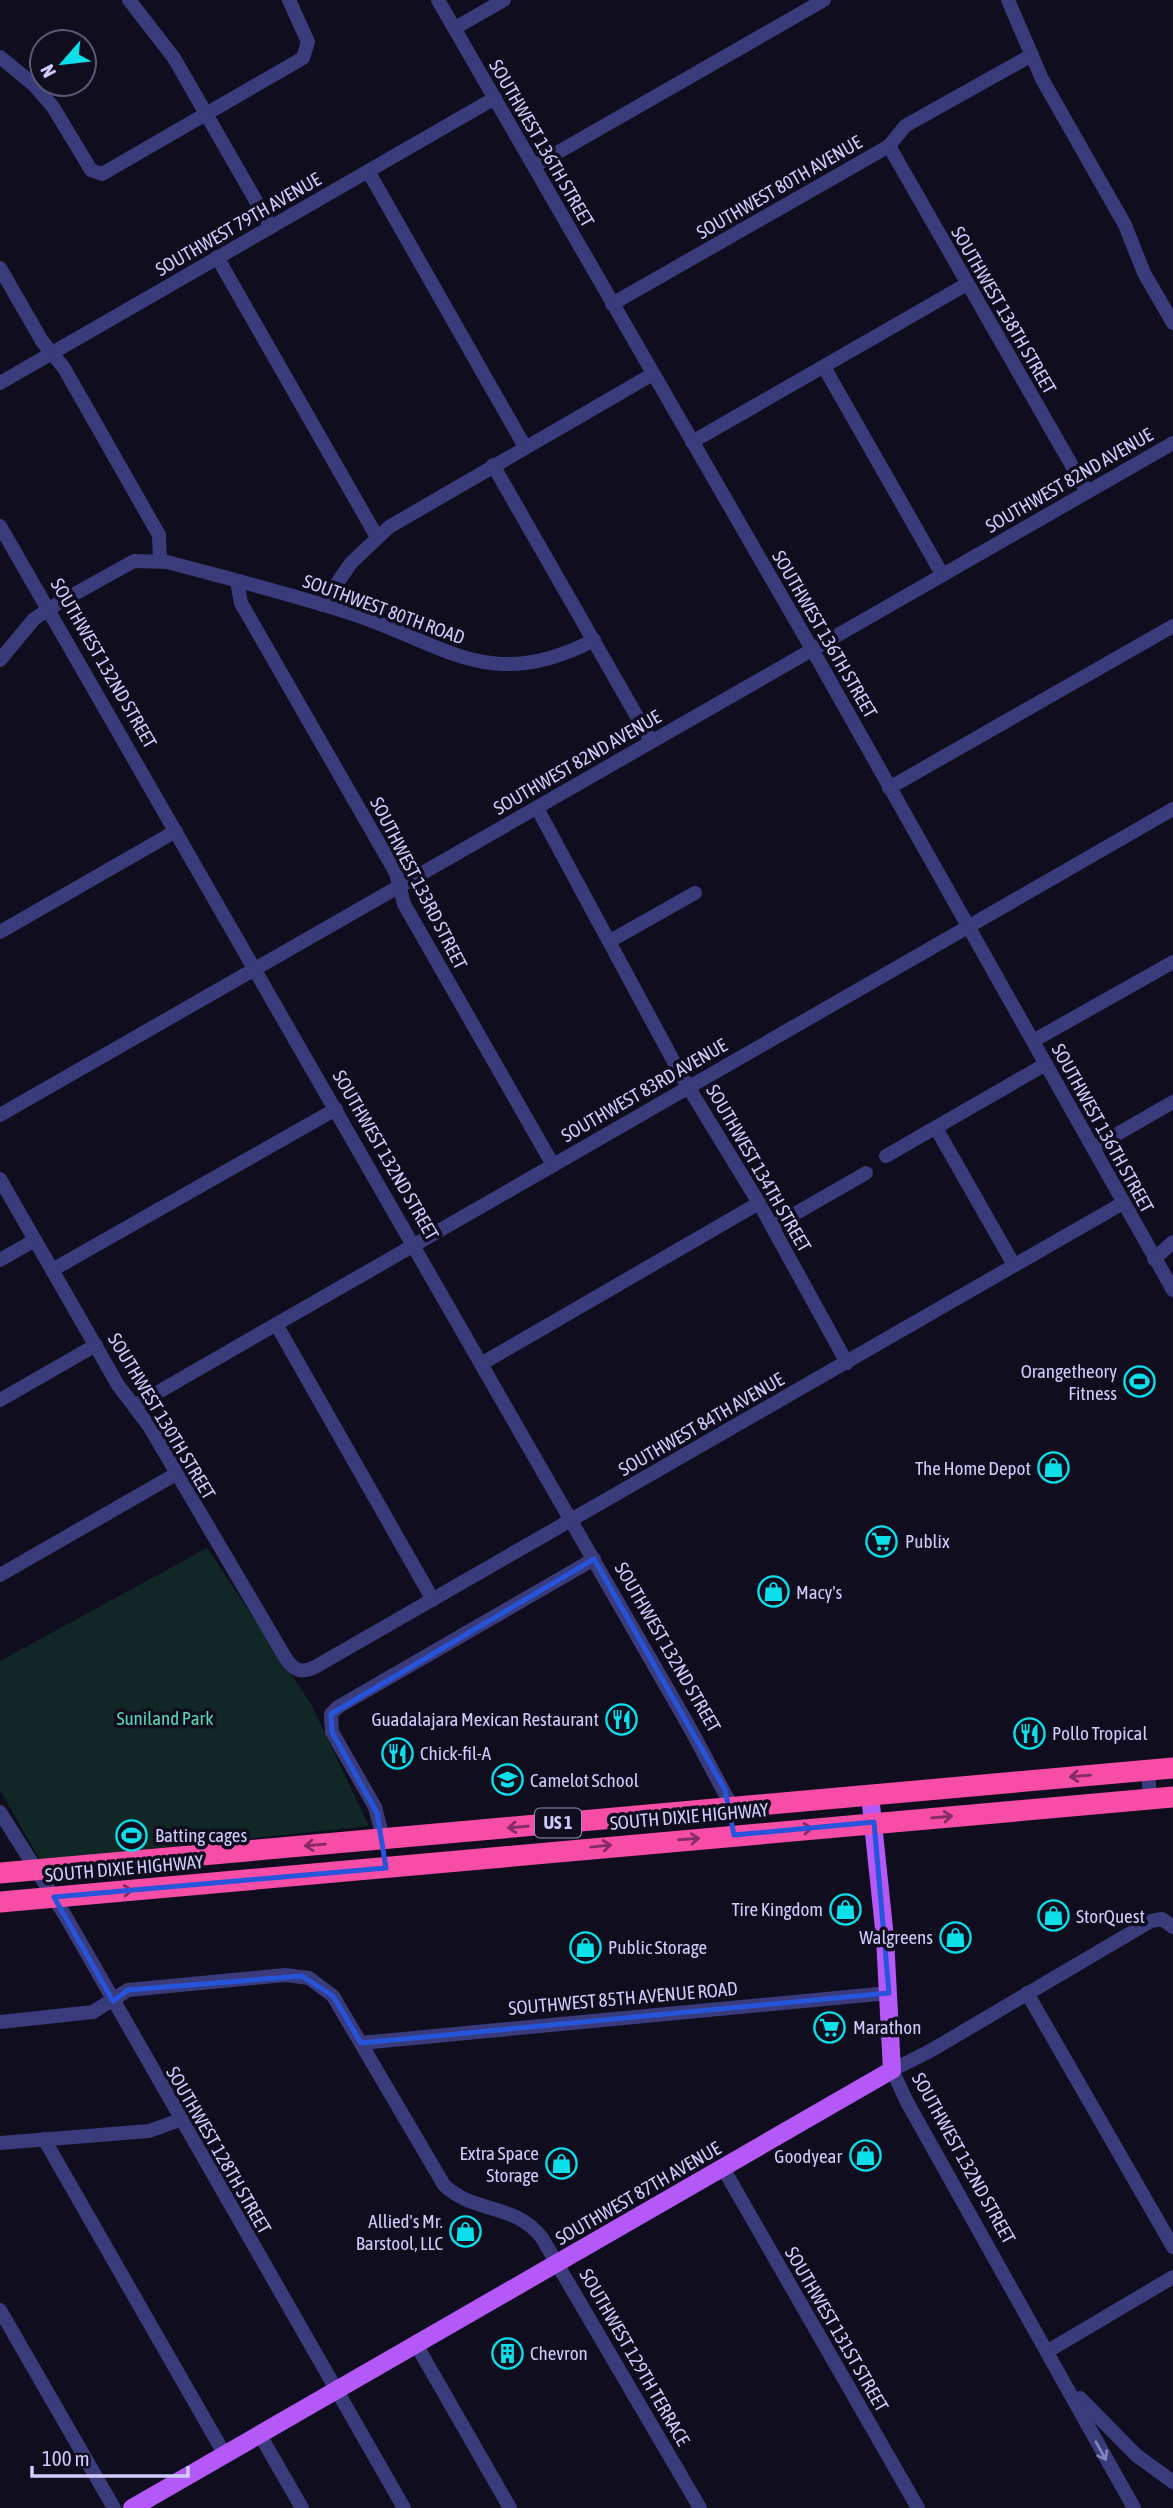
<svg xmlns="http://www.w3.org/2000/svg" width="1173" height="2508" viewBox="0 0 1173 2508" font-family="'Asap Condensed',sans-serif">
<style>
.green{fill:#102725}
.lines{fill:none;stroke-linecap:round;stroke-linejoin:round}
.minor{stroke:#3a3b7b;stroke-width:14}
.major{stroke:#b458f8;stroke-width:18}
.highway{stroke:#f74da7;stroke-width:21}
.oneway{stroke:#832d62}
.oneway2{stroke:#8484bc}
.marked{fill:none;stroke:#2654da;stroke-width:5;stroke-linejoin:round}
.labels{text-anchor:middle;stroke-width:7;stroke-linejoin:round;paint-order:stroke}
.shield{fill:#0f0d1e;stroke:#9593ba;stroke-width:2}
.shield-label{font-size:18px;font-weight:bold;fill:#cfccfd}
.street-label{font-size:19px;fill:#cfccfd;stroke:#0f0d1e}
.poi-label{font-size:19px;fill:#cfccfd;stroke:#0f0d1e;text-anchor:start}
.park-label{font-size:19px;fill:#5cd8b3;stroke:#0f0d1e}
</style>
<rect width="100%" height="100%" fill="#0f0d1e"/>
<path class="green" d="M207,1548L311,1704L369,1826L40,1860L0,1790V1661Z"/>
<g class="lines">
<g class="minor">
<path d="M129,0L174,58L271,227"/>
<path d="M438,0L812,649L1173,1290"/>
<path d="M1008,0L1042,79L1125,225L1144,273L1173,323"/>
<path d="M455,28L504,0"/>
<path d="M0,57L34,85L53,107L91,170L102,174L303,58L308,42L289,0"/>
<path d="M889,146L1087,492"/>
<path d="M534,166L824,0"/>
<path d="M368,171L525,447"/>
<path d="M217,257L377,537"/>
<path d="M0,268L42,341L64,368L159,535L160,561"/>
<path d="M612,304L868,158L889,146L905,126L1032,55"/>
<path d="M824,367L942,574"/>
<path d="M0,383L495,98"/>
<path d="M692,442L967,284"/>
<path d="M493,465L651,741"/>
<path d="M0,526L690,1728L732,1807"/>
<path d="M237,581L241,603L396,873L404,904L553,1165"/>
<path d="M322,605L351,563L389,527L653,374"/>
<path d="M0,660L34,619L60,602L134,561L167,562C227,578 287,593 347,612C444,643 489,695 594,640"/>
<path d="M889,788L1173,626"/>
<path d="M537,808L681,1075L759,1203L847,1363"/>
<path d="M0,932L176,831"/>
<path d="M610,941L695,893"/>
<path d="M1033,1041L1173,962"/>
<path d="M0,1115L1173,443"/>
<path d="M936,1128L1014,1265"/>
<path d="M1093,1148L1173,1102"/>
<path d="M886,1156L1046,1064"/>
<path d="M0,1179L118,1385L149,1426L285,1657C293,1670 301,1674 315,1667L1123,1203"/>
<path d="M772,1227L866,1173"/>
<path d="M1154,1259L1173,1242"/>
<path d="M0,1260L35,1240"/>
<path d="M52,1270L336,1109"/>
<path d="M276,1324L433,1600"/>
<path d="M481,1364L759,1203"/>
<path d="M0,1400L96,1345"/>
<path d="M134,1406L1173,809"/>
<path d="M0,1575L176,1474"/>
<path d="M1148,1770L1150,1799"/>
<path d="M0,1812L66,1917L404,2508"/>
<path d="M383,1838L375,1807L332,1732L331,1714L338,1707L594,1559"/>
<path d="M1027,1993L1173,2247"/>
<path d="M0,2022L93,2012L128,1990L285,1975L309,1978L333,1996L444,2185C474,2214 514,2202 542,2238L700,2508"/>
<path d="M361,2043L889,1993"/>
<path d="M44,2139L225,2455"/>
<path d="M0,2143L149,2131L180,2120"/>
<path d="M723,2168L918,2508"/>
<path d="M0,2310L114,2508"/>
<path d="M417,2346L510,2508"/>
<path d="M1048,2351L1173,2277"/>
<path d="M1080,2398L1136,2455L1173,2482"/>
<path d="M260,2435L302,2508"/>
<path d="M1134,2508L907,2102L892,2070L930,2051L1151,1921L1162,1919L1173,1927"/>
</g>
<path class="major" d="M132,2508L892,2070L885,1938L870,1795"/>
<g class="highway">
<path d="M0,1873L1173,1768"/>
<path d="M0,1902L1173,1797"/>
</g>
</g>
<defs><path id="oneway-shaft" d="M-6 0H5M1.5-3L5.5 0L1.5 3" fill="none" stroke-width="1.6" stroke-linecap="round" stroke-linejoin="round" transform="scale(1.75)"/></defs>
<g class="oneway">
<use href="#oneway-shaft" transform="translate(1080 1776) rotate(175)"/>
<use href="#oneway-shaft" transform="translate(942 1817) rotate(-5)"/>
<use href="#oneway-shaft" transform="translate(518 1827) rotate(175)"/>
<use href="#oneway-shaft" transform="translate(802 1829) rotate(-5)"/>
<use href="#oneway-shaft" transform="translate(689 1839) rotate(-4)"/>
<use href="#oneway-shaft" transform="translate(315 1845) rotate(175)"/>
<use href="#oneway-shaft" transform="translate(601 1846) rotate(-6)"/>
<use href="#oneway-shaft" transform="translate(122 1891) rotate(-5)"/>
</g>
<use class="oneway2" href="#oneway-shaft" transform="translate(1101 2451) rotate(61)"/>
<path class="marked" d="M594,1559L725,1790L734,1835L874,1822L889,1993L361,2043L333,1996L302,1976L128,1990L113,2001L54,1897L386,1868L377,1813L332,1732L331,1714Z"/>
<defs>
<symbol id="stadium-ring" viewBox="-11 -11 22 22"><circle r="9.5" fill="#0f0d1e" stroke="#0adfea" stroke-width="1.5"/><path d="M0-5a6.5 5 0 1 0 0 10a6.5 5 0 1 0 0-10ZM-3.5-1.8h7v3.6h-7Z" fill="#0adfea"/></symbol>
<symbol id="shop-ring" viewBox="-11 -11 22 22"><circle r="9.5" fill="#0f0d1e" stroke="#0adfea" stroke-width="1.5"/><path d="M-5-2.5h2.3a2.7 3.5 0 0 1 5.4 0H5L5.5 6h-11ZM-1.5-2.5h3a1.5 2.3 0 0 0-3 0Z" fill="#0adfea"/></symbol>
<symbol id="supermarket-ring" viewBox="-11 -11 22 22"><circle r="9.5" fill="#0f0d1e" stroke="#0adfea" stroke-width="1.5"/><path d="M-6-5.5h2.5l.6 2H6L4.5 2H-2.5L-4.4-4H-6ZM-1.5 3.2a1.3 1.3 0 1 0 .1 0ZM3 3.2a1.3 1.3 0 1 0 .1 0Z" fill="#0adfea"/></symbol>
<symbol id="restaurant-ring" viewBox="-11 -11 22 22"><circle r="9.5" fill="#0f0d1e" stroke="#0adfea" stroke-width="1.5"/><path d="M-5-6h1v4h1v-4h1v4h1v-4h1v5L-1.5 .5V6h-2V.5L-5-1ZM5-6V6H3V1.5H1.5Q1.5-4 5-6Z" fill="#0adfea"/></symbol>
<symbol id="school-ring" viewBox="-11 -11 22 22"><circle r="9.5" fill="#0f0d1e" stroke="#0adfea" stroke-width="1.5"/><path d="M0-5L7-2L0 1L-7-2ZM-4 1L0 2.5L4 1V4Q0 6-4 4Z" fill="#0adfea"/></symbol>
<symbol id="building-ring" viewBox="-11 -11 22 22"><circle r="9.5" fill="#0f0d1e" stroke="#0adfea" stroke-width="1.5"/><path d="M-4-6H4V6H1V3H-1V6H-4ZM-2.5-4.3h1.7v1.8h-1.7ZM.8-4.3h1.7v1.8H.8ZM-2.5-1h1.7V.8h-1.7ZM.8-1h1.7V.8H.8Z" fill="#0adfea"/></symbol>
</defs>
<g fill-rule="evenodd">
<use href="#stadium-ring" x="1122" y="1364" width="35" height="35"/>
<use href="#shop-ring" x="1036" y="1450" width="35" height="35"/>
<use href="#supermarket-ring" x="864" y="1524" width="35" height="35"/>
<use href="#shop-ring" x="756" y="1574" width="35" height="35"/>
<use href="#restaurant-ring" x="604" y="1702" width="35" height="35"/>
<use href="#restaurant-ring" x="1012" y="1716" width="35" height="35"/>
<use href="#restaurant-ring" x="380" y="1736" width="35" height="35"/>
<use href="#school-ring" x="490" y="1762" width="35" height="35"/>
<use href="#stadium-ring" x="114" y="1818" width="35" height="35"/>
<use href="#shop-ring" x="828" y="1892" width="35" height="35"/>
<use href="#shop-ring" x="1036" y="1898" width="35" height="35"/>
<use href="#shop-ring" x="938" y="1920" width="35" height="35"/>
<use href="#shop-ring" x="568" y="1930" width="35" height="35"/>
<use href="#supermarket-ring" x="812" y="2010" width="35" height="35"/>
<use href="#shop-ring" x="848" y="2138" width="35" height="35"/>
<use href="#shop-ring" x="544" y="2146" width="35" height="35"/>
<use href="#shop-ring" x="448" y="2214" width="35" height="35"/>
<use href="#building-ring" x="490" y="2336" width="35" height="35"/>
</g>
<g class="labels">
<rect class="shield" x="535" y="1808.5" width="46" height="29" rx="5"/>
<g class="shield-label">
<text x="558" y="1829">US 1</text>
</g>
<g class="street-label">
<text transform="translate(542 143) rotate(60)" y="7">SOUTHWEST 136TH STREET</text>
<text transform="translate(779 187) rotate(-30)" y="7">SOUTHWEST 80TH AVENUE</text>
<text transform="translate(238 224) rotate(-30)" y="7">SOUTHWEST 79TH AVENUE</text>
<text transform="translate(1004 310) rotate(60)" y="7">SOUTHWEST 138TH STREET</text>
<text transform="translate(1069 480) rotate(-30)" y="7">SOUTHWEST 82ND AVENUE</text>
<text transform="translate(384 609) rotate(20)" y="7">SOUTHWEST 80TH ROAD</text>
<text transform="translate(825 634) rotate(60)" y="7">SOUTHWEST 136TH STREET</text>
<text transform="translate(104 663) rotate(60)" y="7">SOUTHWEST 132ND STREET</text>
<text transform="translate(577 762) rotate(-30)" y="7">SOUTHWEST 82ND AVENUE</text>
<text transform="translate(419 883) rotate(63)" y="7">SOUTHWEST 133RD STREET</text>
<text transform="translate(644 1090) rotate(-30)" y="7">SOUTHWEST 83RD AVENUE</text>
<text transform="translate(1103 1128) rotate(61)" y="7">SOUTHWEST 136TH STREET</text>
<text transform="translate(386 1155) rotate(60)" y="7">SOUTHWEST 132ND STREET</text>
<text transform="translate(759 1168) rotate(60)" y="7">SOUTHWEST 134TH STREET</text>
<text transform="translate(162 1416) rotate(59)" y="7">SOUTHWEST 130TH STREET</text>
<text transform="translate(701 1424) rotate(-30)" y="7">SOUTHWEST 84TH AVENUE</text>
<text transform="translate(668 1647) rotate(60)" y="7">SOUTHWEST 132ND STREET</text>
<text transform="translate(689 1816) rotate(-5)" y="7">SOUTH DIXIE HIGHWAY</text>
<text transform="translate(124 1868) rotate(-5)" y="7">SOUTH DIXIE HIGHWAY</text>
<text transform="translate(623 1998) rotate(-5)" y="7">SOUTHWEST 85TH AVENUE ROAD</text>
<text transform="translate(219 2150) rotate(60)" y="7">SOUTHWEST 128TH STREET</text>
<text transform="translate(964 2158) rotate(61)" y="7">SOUTHWEST 132ND STREET</text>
<text transform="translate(638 2193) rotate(-30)" y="7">SOUTHWEST 87TH AVENUE</text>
<text transform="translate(837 2329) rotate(60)" y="7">SOUTHWEST 131ST STREET</text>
<text transform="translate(635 2357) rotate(60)" y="7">SOUTHWEST 129TH TERRACE</text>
</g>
<g class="poi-label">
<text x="1117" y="1378" text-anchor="end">Orangetheory<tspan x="1117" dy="22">Fitness</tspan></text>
<text x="1031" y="1475" text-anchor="end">The Home Depot</text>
<text x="905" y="1548">Publix</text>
<text x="796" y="1599">Macy's</text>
<text x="599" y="1726" text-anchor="end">Guadalajara Mexican Restaurant</text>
<text x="1052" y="1740">Pollo Tropical</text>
<text x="420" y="1760">Chick-fil-A</text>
<text x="530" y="1787">Camelot School</text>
<text x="155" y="1842">Batting cages</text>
<text x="823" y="1916" text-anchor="end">Tire Kingdom</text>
<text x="1076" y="1923">StorQuest</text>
<text x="933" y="1944" text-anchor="end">Walgreens</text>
<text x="608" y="1954">Public Storage</text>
<text x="853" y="2034">Marathon</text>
<text x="539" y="2160" text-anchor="end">Extra Space<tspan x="539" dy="22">Storage</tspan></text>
<text x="842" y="2163" text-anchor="end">Goodyear</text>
<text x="443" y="2228" text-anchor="end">Allied's Mr.<tspan x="443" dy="22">Barstool, LLC</tspan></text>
<text x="530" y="2360">Chevron</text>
</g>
<g class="park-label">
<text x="165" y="1725">Suniland Park</text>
</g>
</g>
<g transform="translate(63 63) rotate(242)"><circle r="33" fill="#0f0d1e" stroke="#5c5977" stroke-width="2"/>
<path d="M0-5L12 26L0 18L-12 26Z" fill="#0adfea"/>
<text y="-10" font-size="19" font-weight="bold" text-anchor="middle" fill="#cfccfd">N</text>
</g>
<path d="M32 2466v10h156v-10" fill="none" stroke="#cfccfd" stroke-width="3.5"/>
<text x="42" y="2466" font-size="21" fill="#cfccfd" stroke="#0f0d1e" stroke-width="5" paint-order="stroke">100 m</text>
</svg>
